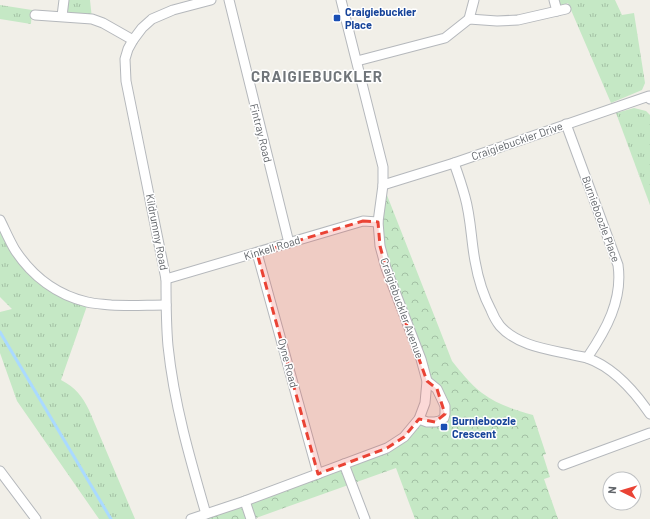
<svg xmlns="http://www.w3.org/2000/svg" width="650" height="519" viewBox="0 0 650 519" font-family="Barlow,sans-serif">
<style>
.grass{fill:url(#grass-tufts)}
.forest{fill:url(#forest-crowns)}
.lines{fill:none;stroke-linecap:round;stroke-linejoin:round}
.stream{stroke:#aadaff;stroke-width:3}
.street-casing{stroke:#b5b8bc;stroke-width:11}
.street{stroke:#fff;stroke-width:9}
.marked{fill:#ea4335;fill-opacity:0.2;stroke:#ea4335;stroke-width:3;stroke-dasharray:8 5;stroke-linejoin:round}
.transit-dot{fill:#1a4fb4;stroke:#fff;stroke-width:1.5}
.labels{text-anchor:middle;stroke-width:3;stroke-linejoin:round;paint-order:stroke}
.transit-label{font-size:11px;font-weight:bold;fill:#164399;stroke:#fff;text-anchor:start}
.street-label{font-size:11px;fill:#5f6368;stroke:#fff}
.district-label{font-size:15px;font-weight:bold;letter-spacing:1px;fill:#70757a;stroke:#fff}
</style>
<defs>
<pattern id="grass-tufts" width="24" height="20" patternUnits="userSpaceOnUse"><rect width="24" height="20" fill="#c5e8c5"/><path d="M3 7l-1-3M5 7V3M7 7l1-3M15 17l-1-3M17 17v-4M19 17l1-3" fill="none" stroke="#a3c0a4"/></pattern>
<pattern id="forest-crowns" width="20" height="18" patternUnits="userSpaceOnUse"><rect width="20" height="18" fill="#c5e8c5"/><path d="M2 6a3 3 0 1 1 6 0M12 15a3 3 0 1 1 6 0" fill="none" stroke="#a3c0a4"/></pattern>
</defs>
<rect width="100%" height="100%" fill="#f1efe8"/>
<g class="grass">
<path d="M64,0H90L92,19L62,16Z"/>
<path d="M556,0H615L622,15L634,13L645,83L642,90L611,103L568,3L561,6L557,2Z"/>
<path d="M0,5L32,10L31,24L0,19Z"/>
<path d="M634,108L646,111L650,115V205L616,113Z"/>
<path d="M0,220L40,279L88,303L61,380C76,388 82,396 89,410L135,519H99L17,401L0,353V312L12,309L0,297Z"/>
</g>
<path class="forest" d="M383,185L452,361C461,372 470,384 482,393C497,404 514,410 533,415L546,454L543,455L550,477L544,479L558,519H415L396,468L253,519H191L387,448L419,419L440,421L445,406L427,381L380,246Z"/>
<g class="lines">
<path class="stream" d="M0,332L111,519"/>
<defs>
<g id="street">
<path d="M229,0L289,243"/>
<path d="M554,0L557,11"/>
<path d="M35,15L92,19L103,23L133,40"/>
<path d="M62,16L64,0"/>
<path d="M469,19L474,0"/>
<path d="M357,61L445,38L469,19L497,21L518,20L566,9"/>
<path d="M566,124L618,265C623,300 606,330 587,358"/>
<path d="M454,163C458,174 462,186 465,197C471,218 471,240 475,261C478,278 483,295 491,310C493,315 496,321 500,326C517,345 545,349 569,354C575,356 581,356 587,358C613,367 635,392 650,414"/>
<path d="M383,185L454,163L649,96L650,99"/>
<path d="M0,220C5,230 9,240 15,250C32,276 57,295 87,302C95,304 103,304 111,305C129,306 147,305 166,305"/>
<path d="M257,253L318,474"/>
<path d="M166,279L363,221L378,222"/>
<path d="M419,419L427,422H435L440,421L444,418L445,414V406L437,389L427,381"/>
<path d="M344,464L365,519"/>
<path d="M563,465L650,433"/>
<path d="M0,471L36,519"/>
<path d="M245,501L251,519"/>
<path d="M206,514C190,459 174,404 168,346C166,324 166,301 166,279L126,81L125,59L128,49L133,40L142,28L152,19L173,10L211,0"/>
<path d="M191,519L245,501L387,448L404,437L419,419L425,403L427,381L421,359L386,268L380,246L378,222L383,185V167L341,0"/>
</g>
</defs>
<use href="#street" class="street-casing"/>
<use href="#street" class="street"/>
</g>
<path class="marked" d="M363,221L378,222L380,246L386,268L427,381L437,389L445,414L435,422L419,419L404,437L387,448L318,474L257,253Z"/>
<g class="transit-dot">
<rect x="333" y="14" width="8" height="8" rx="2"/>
<rect x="440" y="423" width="8" height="8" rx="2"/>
</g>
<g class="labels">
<g class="transit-label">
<text x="345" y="16">Craigiebuckler<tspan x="345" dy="13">Place</tspan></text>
<text x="452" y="425">Burnieboozle<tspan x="452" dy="13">Crescent</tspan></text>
</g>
<g class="street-label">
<text transform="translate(261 133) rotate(76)" y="4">Fintray Road</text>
<text transform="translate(517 141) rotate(-19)" y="4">Craigiebuckler Drive</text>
<text transform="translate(601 219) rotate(70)" y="4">Burnieboozle Place</text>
<text transform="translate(157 232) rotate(79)" y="4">Kildrummy Road</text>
<text transform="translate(272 248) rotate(-17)" y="4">Kinkell Road</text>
<text transform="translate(402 308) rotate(70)" y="4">Craigiebuckler Avenue</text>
<text transform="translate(288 363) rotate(75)" y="4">Oyne Road</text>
</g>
<g class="district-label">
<text x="317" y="82">CRAIGIEBUCKLER</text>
</g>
</g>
<g transform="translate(622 491) rotate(275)"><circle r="19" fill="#ffffff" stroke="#bfc1c3"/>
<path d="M0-3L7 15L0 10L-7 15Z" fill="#ea4335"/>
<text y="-6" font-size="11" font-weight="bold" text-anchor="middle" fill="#5f6368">N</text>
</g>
</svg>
